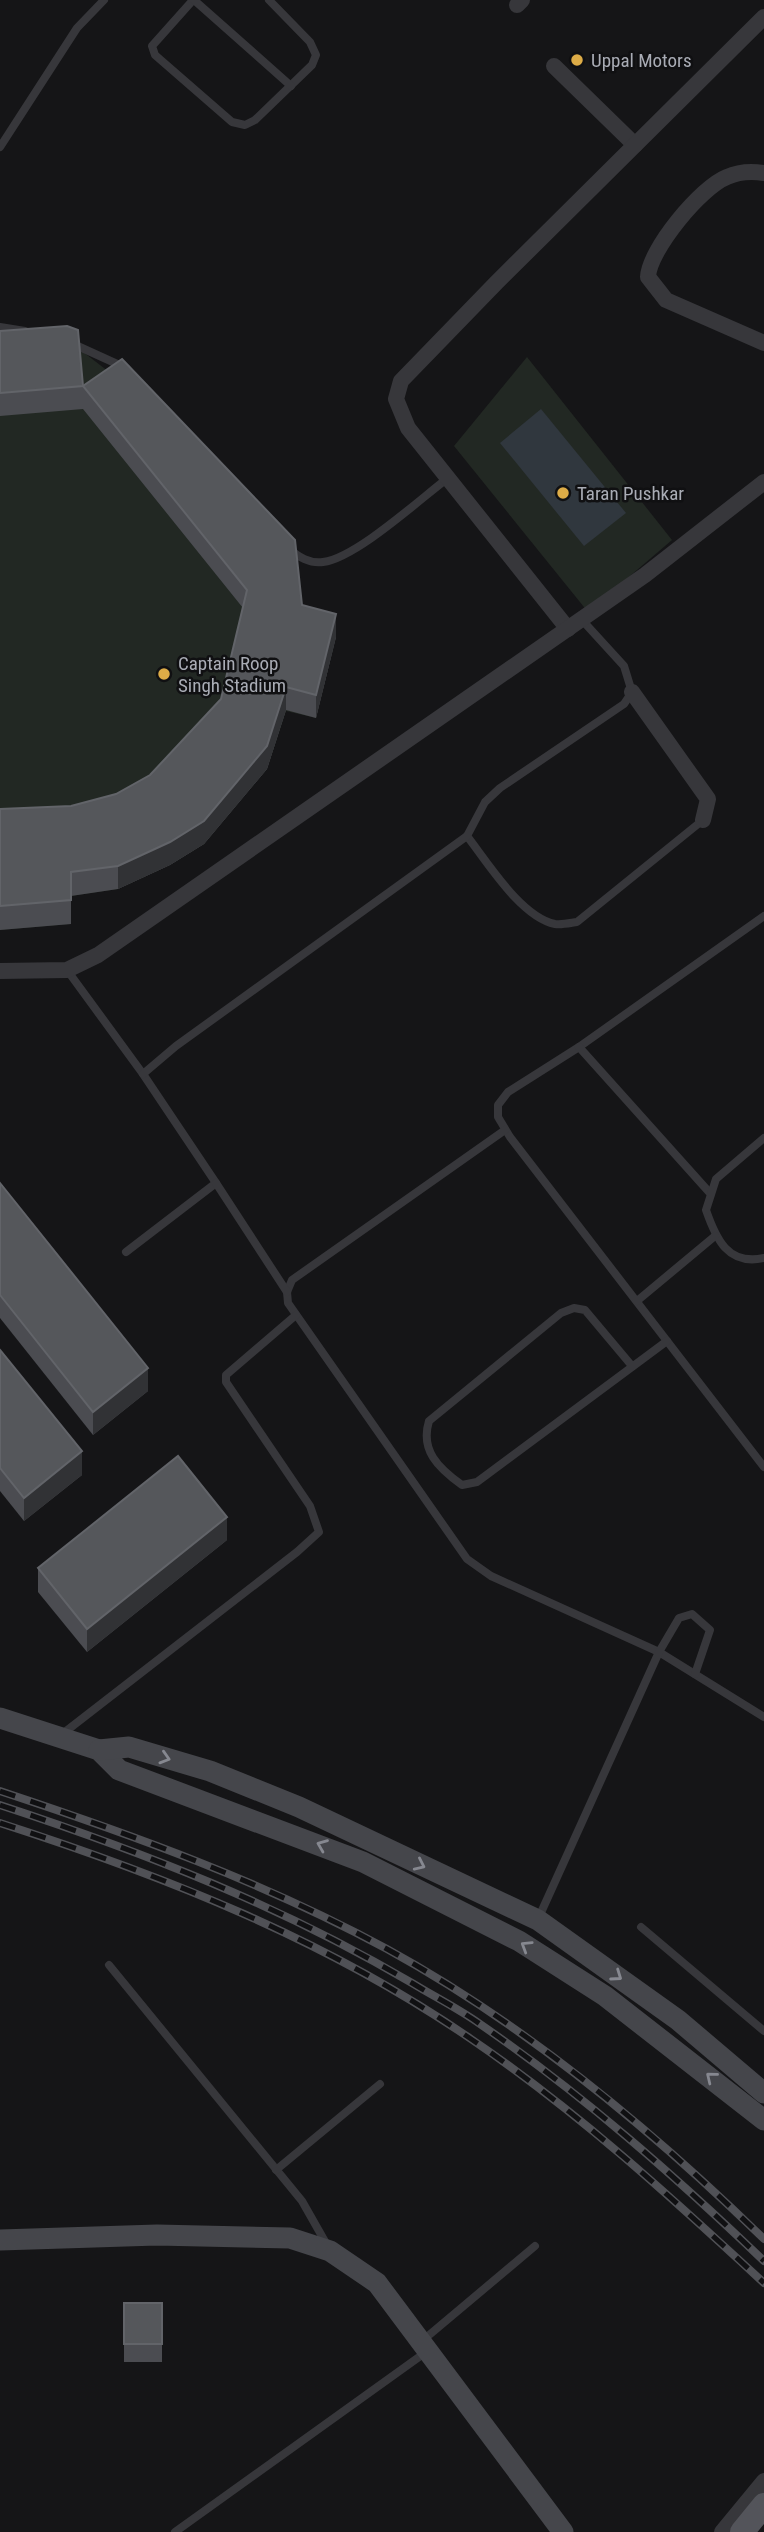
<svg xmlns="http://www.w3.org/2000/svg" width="764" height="2532" viewBox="0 0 764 2532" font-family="'Roboto Condensed',sans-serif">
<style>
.green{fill:#222823}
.water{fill:#30373e}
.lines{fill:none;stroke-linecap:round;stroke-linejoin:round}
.lane{stroke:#37373b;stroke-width:8}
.street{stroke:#37373b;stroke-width:16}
.secondary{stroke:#45464b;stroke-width:21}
.primary{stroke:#53545a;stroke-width:24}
.rail-casing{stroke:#505156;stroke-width:8}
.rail{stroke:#101012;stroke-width:5;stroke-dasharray:16;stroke-linecap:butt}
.wall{fill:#4b4c51}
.shaded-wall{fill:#313235}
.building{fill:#55575b;stroke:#626469;stroke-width:2}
.oneway{stroke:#868890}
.poi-dot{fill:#ddac47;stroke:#101012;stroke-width:2.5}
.labels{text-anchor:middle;stroke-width:5;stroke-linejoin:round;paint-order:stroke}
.poi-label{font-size:19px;fill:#a9acb5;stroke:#101012;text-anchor:start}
</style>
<rect width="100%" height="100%" fill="#151517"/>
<g class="green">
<path d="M78,348L122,382L302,628L336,637L316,718L286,711L267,769L204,844L170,865L118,889L71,896V924L0,930V354Z"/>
<path d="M527,357L672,540L588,612L454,446Z"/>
</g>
<path class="water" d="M541,409L626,513L584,546L500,443Z"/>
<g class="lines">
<g class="lane">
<path d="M193,0L152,46L155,55L232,122L245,125L255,120L312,65L316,55L310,42L269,0"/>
<path d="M194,0L291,86"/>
<path d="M0,147L77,28L104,0"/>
<path d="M0,327L25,331"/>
<path d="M71,343L126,368"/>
<path d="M289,548C297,557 311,564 323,562C356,558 420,499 448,478"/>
<path d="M467,836C488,863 521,917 555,924C562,925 570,923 577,922L703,820"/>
<path d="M764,916L579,1047L508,1092L498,1105V1117L510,1137L764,1467"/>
<path d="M67,970L143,1074L216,1183L126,1252"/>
<path d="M579,1047L709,1192"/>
<path d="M143,1074L176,1046L467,836L485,802L500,788L624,704L632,692L624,666L582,620"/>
<path d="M505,1130L292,1280L287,1292L288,1303L467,1559L491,1576L659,1652L764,1717"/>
<path d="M764,1138L716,1179L706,1210C716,1239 728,1266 764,1258"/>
<path d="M216,1183L287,1292"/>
<path d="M637,1301L715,1236"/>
<path d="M632,1366L585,1310L574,1308L561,1313L429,1421C420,1450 438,1468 462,1485L477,1482L667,1341"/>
<path d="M61,1735L297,1552L319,1532L310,1506L226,1382V1375L296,1315"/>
<path d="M539,1917L659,1652L679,1618L692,1614L710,1630L695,1674"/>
<path d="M641,1927L764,2031"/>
<path d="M109,1965L302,2201L327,2245"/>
<path d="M276,2170L380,2084"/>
<path d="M422,2341L535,2246"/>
<path d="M175,2532L426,2352"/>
</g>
<g class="street">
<path d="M517,5L522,0"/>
<path d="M554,66L635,145"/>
<path d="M764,173C751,171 738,172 727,177C701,187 649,250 648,277L666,300L764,343"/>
<path d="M568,629L408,428L396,399L401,381L497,282L764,17"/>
<path d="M632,692L708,799L703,820"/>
<path d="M0,971L67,970L98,955L645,575L764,482"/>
<path d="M722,2532L764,2481"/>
</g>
<g class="secondary">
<path d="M0,1718L99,1750L119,1770L363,1862L519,1941L605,1996L764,2120"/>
<path d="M99,1750L129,1747L210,1771L299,1807L538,1920L678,2020L764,2093"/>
<path d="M0,2240L157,2235L290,2238L330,2251L377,2283L563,2532"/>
</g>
<path class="primary" d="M742,2532L764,2505"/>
<defs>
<g id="rail">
<path d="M0,1791C133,1835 264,1882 387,1949C526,2025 651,2129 764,2239"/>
<path d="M0,1805C146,1853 279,1905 412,1983C435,1997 459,2009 480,2024C582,2094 675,2176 764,2261"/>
<path d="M0,1823C165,1876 327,1940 471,2039C577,2111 671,2197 764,2283"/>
</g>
</defs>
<use href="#rail" class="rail-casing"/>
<use href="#rail" class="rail"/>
</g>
<g class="wall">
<path d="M0,331L83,386L302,605L336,637L316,718L286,710L267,769L204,844L170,865L118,889L71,896V924L0,930V809L71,806L116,794L150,775L221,699L243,608L83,409L0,416Z"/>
<path d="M0,1183L148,1391L93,1435L0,1318Z"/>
<path d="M0,1350L82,1475L24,1521L0,1491Z"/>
<path d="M227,1540L87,1652L38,1592V1568Z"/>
<rect x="124" y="2303" width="38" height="59"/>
</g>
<g class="shaded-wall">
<path d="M336,614V637L316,718V695Z"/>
<path d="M286,687V710L267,769L204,844L170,865L118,889V866Z"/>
<path d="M148,1368V1391L93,1435V1412Z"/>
<path d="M82,1451V1475L24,1521V1498Z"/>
<path d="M227,1517V1540L87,1652V1629Z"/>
</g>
<g class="building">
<path d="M67,326L78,330L83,386L0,393V331Z"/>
<path d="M122,359L295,540L302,605L336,614L316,695L286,687L267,746L204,821L170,842L118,866L71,872V900L0,906V809L71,806L116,794L150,775L221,699L247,590L83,386Z"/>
<path d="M0,1183L148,1368L93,1412L0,1295Z"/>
<path d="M0,1350L82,1451L24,1498L0,1468Z"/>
<path d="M178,1456L227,1517L87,1629L38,1568Z"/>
<rect x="124" y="2303" width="38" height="41"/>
</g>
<defs><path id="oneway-chevron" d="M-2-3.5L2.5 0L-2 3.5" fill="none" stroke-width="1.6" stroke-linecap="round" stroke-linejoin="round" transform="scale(1.75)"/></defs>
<g class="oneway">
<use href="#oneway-chevron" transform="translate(165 1758) rotate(17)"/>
<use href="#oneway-chevron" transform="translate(322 1845) rotate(-158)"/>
<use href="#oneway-chevron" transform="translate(420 1865) rotate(25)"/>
<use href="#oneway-chevron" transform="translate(526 1946) rotate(-148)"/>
<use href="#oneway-chevron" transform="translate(617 1976) rotate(35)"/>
<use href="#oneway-chevron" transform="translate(711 2077) rotate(-141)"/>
</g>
<g class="poi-dot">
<circle cx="577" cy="60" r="7"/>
<circle cx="563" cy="493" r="7"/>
<circle cx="164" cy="674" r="7"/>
</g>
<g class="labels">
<g class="poi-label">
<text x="591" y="67">Uppal Motors</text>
<text x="577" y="500">Taran Pushkar</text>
<text x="178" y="670">Captain Roop<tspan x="178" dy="22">Singh Stadium</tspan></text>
</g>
</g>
</svg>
